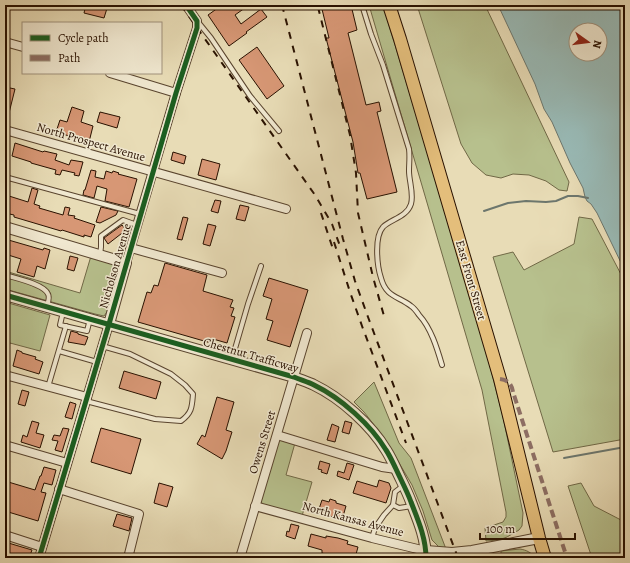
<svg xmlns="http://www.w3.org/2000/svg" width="630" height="563" viewBox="0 0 630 563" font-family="Alegreya,serif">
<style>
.green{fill:#b7c08d;stroke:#706846}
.water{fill:#99bab6;stroke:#6c766d;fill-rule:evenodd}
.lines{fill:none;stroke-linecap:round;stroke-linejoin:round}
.stream{stroke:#6c766d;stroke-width:2}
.building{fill:#d79775;stroke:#291100}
.service-casing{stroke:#59442e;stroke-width:6}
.minor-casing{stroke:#59442e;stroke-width:10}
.tertiary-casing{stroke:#59442e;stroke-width:12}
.primary-casing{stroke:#291100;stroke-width:14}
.service{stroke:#f0e8d0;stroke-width:4}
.minor{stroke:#f0e8d0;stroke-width:8}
.tertiary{stroke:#f0e8d0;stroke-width:10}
.primary{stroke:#e4be7b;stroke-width:12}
.rail{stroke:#291100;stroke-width:2;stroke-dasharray:7 7;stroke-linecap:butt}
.quiet{stroke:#8d6e63;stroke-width:4;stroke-dasharray:8 4;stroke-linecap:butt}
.cycleway-casing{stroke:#f0e8d0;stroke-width:8}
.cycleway{stroke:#1b5e20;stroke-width:5}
.labels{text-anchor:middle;stroke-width:3;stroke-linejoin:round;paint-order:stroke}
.street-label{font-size:12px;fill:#291100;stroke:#f0e8d0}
</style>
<rect width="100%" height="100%" fill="#e8dcb6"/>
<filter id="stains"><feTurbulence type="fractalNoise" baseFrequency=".005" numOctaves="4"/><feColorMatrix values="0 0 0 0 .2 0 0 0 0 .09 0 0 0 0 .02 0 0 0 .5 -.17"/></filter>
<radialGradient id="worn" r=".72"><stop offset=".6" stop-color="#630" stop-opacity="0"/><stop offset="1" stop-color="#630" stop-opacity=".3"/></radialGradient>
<g class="green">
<path d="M369,5H383L480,327L503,417L523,513L522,526L519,530L507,537L499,540L486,541L485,528L503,522L506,517V512L482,390Z"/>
<path d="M417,5H485L569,182L567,191L559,190L546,181L529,175L513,174L501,178L486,175L472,163L461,144Z"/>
<path d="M579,217L592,219L601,236L625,282V439L553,452L493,257L513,252L524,270L574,244Z"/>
<path d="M91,256L116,263L119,267V269L107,312L104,316L95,314L5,289V271L80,293Z"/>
<path d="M5,302L50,315L40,351L10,343L5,359Z"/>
<path d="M374,382L399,443L411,458L446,549L439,547L432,540L423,511L412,485L385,439L364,412L354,402Z"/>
<path d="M278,438L295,443L286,475L312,482L302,516L262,504L261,500Z"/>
<path d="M581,483L594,506L621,520H625V558H592L568,486Z"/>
<path d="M520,549C526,550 531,552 535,558H501V551Z"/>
</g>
<path class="water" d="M498,5H625V271L597,213L591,204L587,201L585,197L583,188L570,163L552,122L544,109L535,84ZM576,30H600V54H576Z"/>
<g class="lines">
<g class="stream">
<path d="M484,211L508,203L526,201L546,202L556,201L568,196H578L588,198"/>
<path d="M564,458L625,447"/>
</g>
</g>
<g class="building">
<path d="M86,5H108L104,18L84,13Z"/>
<path d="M222,5H249L235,15L241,24L261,9L267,17L246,32L247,33L229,46L208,15Z"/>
<path d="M321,5H351L357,30L348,33L366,105L379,102L381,111L377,112L397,192L367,199L360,173H358L353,142L326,38H329Z"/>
<path d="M257,47L284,86L267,99L239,60Z"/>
<path d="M5,87L15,89L7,121H5Z"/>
<path d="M72,107L84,111L81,122L93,126L89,142L56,132L60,120L67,122Z"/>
<path d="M100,112L120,117L117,128L97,122Z"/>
<path d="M15,143L43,152L44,151L57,154L55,160L69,165L71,160L83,162L79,176L74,175L75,173L62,170L60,175L55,174L56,170L31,163V162L12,156Z"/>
<path d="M173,152L186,156L184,164L171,160Z"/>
<path d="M202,159L220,164L216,180L198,175Z"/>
<path d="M91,170L96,171L95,177L104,179L106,171L112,173L113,171L119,173L118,174L137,179L129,207L105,201L107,189L97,186L94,198L83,195L84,190H85Z"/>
<path d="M32,188L38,190L34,204L40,206L39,208L63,215L65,207L70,208L68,215L75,216L74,218L95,225L91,237L84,235V237L62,230L61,231L14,217V215L5,213V197L8,198L9,196L28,202Z"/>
<path d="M215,200L221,201L218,213L211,211Z"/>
<path d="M240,205L249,207L245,221L236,219Z"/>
<path d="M101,207L118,211L116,215L100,223L96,222Z"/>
<path d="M183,217L188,218L182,240L177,239Z"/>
<path d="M208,224L216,226L210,246L203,244Z"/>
<path d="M122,225L126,230L108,244L104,238Z"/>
<path d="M5,239L43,250L44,248L50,250L45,269L37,266L34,277L17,272L21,259L5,254Z"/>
<path d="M70,256L78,258L74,271L67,269Z"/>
<path d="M165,263L207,275L203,291L233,300L230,307L234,308L231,316L235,317L227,343L213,339L211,343L138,322L147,292L151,293L154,285L158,286Z"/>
<path d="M269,278L308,290L290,347L267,340L273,321L266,319L272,299L263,296Z"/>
<path d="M71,331L78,333V334L88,337L85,345L68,342Z"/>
<path d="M17,350L22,352V353L36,357L35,359L43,362L39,374L13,366Z"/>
<path d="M124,371L161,382L156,399L119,388Z"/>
<path d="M22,390L29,392L25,406L18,404Z"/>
<path d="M217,397L234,402L226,430L232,432L226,451L222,459L197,444L202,435L205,437Z"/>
<path d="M70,402L76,404L72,419L65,417Z"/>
<path d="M32,421L39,423L36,433L44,435L40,448L21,442L23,435L27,437Z"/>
<path d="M345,421L352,423L349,434L342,432Z"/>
<path d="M332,424L339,427L335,442L327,440Z"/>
<path d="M63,428L69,429L62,452L55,450L58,441L52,440L54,435L60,436Z"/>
<path d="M101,428L141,439L131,474L91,462Z"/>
<path d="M320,461L330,464L327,474L321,472L322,470L318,469Z"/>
<path d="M347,463L354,465L349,480L337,476L338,471L344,473Z"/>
<path d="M44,467L56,470L52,485L44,483L41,492L46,493L38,521L5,511V481L35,490L40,476H41Z"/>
<path d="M379,480L389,483L391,488L386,503L353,493L357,481L377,487Z"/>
<path d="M159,483L173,487L167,507L154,503Z"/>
<path d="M330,499L336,501V503L346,506L342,520L318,512L322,500L329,502Z"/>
<path d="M117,514L132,518L129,531L113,526Z"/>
<path d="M291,524L299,526L295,539L286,536L287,531L289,532Z"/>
<path d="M311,534L326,538V536L338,538L348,541L347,544L358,547L355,558H350L338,555L337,558H328L329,555L322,553V550L308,546Z"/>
<path d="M5,542L32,550L29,558H5Z"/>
</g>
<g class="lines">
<defs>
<g id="service">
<path d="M362,5L371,34L383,65L409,149C410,157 409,163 409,171C409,181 414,194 411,204C407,217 391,219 383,227C374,237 377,266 381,278C386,297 398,296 411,306C414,308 417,312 419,315C431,328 437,348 442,365"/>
<path d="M198,22L211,38L250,96L279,131"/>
<path d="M5,177L140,214"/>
<path d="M100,255L101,247V236L123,220L137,225"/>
<path d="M5,275C15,278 44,284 48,294C50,297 48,302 47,306"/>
<path d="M63,312L60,325L87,331L90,319"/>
<path d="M59,351L97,362"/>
<path d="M232,359L248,304L261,266"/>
<path d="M48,387L66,326"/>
<path d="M86,401L155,419L181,421C192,413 192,407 193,394L185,385L171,374L130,354L102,346"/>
<path d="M393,505L399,508L412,506"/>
<path d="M372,538L375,528L384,515L393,505L395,492L404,485"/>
<path d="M478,550L480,558"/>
</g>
<g id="minor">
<path d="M5,42L23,47"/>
<path d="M110,73L176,93"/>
<path d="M5,130L286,209"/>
<path d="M131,248L222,273"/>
<path d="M126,263L176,93L197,28V21L186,5"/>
<path d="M5,375L87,397"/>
<path d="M277,435L382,467L396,469"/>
<path d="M5,445L67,463"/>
<path d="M59,489L139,514L128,558"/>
<path d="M255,506L372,538L426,551"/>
<path d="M5,535L42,547"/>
<path d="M39,558L109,324"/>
<path d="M240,558L307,333"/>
</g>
<g id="tertiary">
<path d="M5,227L126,263L109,324"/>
<path d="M5,295L294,377C301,380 308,382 314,385C341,398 371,425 386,450C390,456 393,463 396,469C401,480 407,491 411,502C418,520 426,538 426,558"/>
<path d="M426,551L452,553L472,551L539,538"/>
</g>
<path id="primary" d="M389,5L400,39L500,379L539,538L545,558"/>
</defs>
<use href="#service" class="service-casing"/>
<use href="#minor" class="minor-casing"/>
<use href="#tertiary" class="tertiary-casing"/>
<use href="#primary" class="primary-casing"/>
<use href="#service" class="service"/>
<use href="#minor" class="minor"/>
<use href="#tertiary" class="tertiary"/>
<use href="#primary" class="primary"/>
<g class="rail">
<path d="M181,5L315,195L332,224L340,246"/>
<path d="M282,5L343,239L355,281L368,317L458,558"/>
<path d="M318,7L350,135L356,173L358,213L373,277L384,316"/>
<path d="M321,213L333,249"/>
<path d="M334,242L350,292L362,326L406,443"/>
</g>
<path class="quiet" d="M500,379C508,380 512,384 513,392L567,558"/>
<defs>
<g id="cycleway">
<path d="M5,295L294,377C301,380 308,382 314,385C341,398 371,425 386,450C390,456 393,463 396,469C401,480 407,491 411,502C418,520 426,538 426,558"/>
<path d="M39,558L109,324L176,93L197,28V21L186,5"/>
</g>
</defs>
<use href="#cycleway" class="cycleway-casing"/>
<use href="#cycleway" class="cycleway"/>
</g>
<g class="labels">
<g class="street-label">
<text transform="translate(91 142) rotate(16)" y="4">North Prospect Avenue</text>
<text transform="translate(115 266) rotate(-74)" y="4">Nicholson Avenue</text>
<text transform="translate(471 280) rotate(74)" y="4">East Front Street</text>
<text transform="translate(251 355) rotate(16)" y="4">Chestnut Trafficway</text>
<text transform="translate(262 442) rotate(-73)" y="4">Owens Street</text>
<text transform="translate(353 519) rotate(15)" y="4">North Kansas Avenue</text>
</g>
</g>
<rect width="630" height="563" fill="none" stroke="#e8dcb6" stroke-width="20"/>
<rect x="6" y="6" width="618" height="551" fill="none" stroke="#291100" stroke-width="2"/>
<rect x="10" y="10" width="610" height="543" fill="none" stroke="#291100"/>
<rect x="22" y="22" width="140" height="52" fill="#f0e8d0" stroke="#a0927d"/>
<rect x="30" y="35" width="20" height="6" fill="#1b5e20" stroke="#a0927d"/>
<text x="58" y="42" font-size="12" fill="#291100">Cycle path</text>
<rect x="30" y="55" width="20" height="6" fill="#8d6e63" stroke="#a0927d"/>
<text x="58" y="62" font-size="12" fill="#291100">Path</text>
<g transform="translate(588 42) rotate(104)"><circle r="19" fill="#f0e8d0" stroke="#a0927d"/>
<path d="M0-3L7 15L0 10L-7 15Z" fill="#8f2418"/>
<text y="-6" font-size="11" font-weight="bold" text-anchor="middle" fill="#291100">N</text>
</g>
<path d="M480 533v6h95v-6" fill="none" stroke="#291100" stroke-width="2"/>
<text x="486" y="533" font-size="12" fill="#291100" stroke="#f0e8d0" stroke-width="3" paint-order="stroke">100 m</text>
<rect width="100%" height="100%" filter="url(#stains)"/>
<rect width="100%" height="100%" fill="url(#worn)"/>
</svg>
